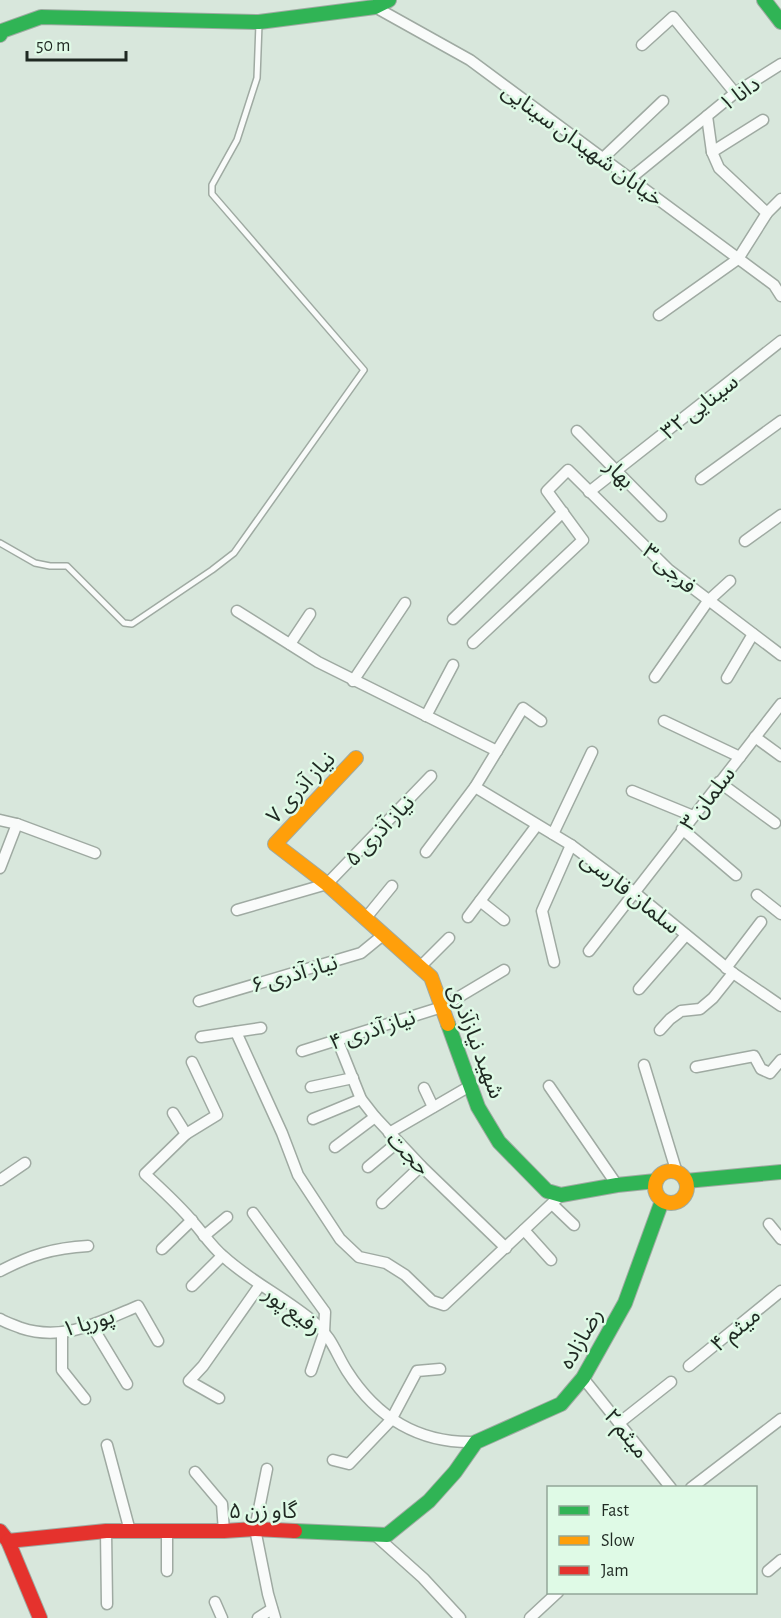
<svg xmlns="http://www.w3.org/2000/svg" width="781" height="1618" viewBox="0 0 781 1618" font-family="'Alegreya Sans','Noto Sans Arabic',sans-serif">
<style>
.lines{fill:none;stroke-linecap:round;stroke-linejoin:round}
.lane-casing{stroke:#9faaa2;stroke-width:8}
.street-casing{stroke:#9faaa2;stroke-width:13}
.fast-casing{stroke:#9faaa2;stroke-width:16}
.slow-casing{stroke:#9faaa2;stroke-width:16}
.jam-casing{stroke:#9faaa2;stroke-width:16}
.lane{stroke:#f9fbfa;stroke-width:5}
.street{stroke:#f9fbfa;stroke-width:10}
.fast{stroke:#30b455;stroke-width:14}
.slow{stroke:#ff9f0a;stroke-width:14}
.jam{stroke:#e5322d;stroke-width:14}
.labels{text-anchor:middle;stroke-width:5;stroke-linejoin:round;paint-order:stroke}
.street-label{font-size:22px;fill:#1f2922;stroke:#dffae6}
</style>
<rect width="100%" height="100%" fill="#d8e7dc"/>
<g class="lines">
<defs>
<path id="lane" d="M0,543L35,563L50,566H67L124,623L132,624L212,570L234,553L364,370L212,194V185L237,140L257,78L259,24"/>
<g id="street">
<path d="M375,7L470,60L774,285L781,296"/>
<path d="M642,45L673,17L735,93"/>
<path d="M712,152L763,120"/>
<path d="M603,158L663,101"/>
<path d="M631,178L707,116"/>
<path d="M767,213L719,168L712,152L707,116L735,93L781,64"/>
<path d="M659,315L738,259L767,213L781,199"/>
<path d="M577,431L661,516"/>
<path d="M701,479L781,421"/>
<path d="M589,492L781,341"/>
<path d="M745,541L781,515"/>
<path d="M237,611L318,662L497,751"/>
<path d="M453,619L563,512"/>
<path d="M473,643L583,540L547,491L568,470L669,570L781,655"/>
<path d="M290,644L310,614"/>
<path d="M655,677L708,601L730,581"/>
<path d="M727,678L753,634"/>
<path d="M353,681L405,603"/>
<path d="M426,716L453,665"/>
<path d="M664,721L740,757"/>
<path d="M755,737L781,756"/>
<path d="M719,782L775,823"/>
<path d="M475,787L571,845L634,892L733,973L781,1006"/>
<path d="M632,791L693,816"/>
<path d="M0,820L17,824"/>
<path d="M682,829L736,875"/>
<path d="M553,834L592,752"/>
<path d="M426,852L475,787L523,708L541,721"/>
<path d="M0,868L17,824L95,853"/>
<path d="M757,895L781,914"/>
<path d="M480,901L504,920"/>
<path d="M237,910L327,884L431,776"/>
<path d="M468,917L537,825"/>
<path d="M365,919L392,886"/>
<path d="M589,951L781,704"/>
<path d="M554,962L542,911L571,845"/>
<path d="M420,967L449,938"/>
<path d="M726,968L761,922"/>
<path d="M639,989L686,935"/>
<path d="M199,1001L361,953L383,935"/>
<path d="M660,1030L670,1019L681,1011L700,1009L713,998L733,973"/>
<path d="M236,1032L282,1133L298,1175L340,1239L359,1257L386,1263L405,1275L432,1301L444,1305L561,1195"/>
<path d="M201,1037L261,1028"/>
<path d="M337,1039L361,1099L375,1117L421,1166L506,1248"/>
<path d="M302,1051L442,1007L504,970"/>
<path d="M192,1062L217,1115L186,1134L145,1174C161,1189 179,1205 193,1222C203,1233 211,1246 223,1256C251,1282 286,1298 315,1323C333,1339 335,1352 347,1371C377,1418 420,1444 476,1442"/>
<path d="M644,1065L677,1173"/>
<path d="M696,1067L754,1056L761,1069L770,1073L781,1060"/>
<path d="M549,1086L617,1185"/>
<path d="M311,1087L353,1078"/>
<path d="M424,1088L433,1107"/>
<path d="M173,1113L186,1134"/>
<path d="M313,1119L361,1099"/>
<path d="M389,1133L470,1086"/>
<path d="M335,1147L375,1117"/>
<path d="M368,1167L398,1142"/>
<path d="M0,1180L25,1163"/>
<path d="M382,1203L421,1166"/>
<path d="M552,1204L574,1225"/>
<path d="M253,1213L325,1312L324,1333L311,1371"/>
<path d="M769,1224L781,1239"/>
<path d="M524,1230L551,1260"/>
<path d="M204,1236L227,1217"/>
<path d="M162,1249L192,1220"/>
<path d="M0,1271C31,1255 53,1248 88,1246"/>
<path d="M192,1286L222,1256"/>
<path d="M0,1319C6,1323 14,1325 21,1328C63,1342 100,1322 138,1306L158,1341"/>
<path d="M92,1326L127,1384"/>
<path d="M62,1333V1370L85,1399"/>
<path d="M689,1366L781,1291"/>
<path d="M583,1378L671,1488"/>
<path d="M219,1398L189,1381L203,1366L260,1285"/>
<path d="M619,1423L671,1382"/>
<path d="M107,1445L130,1531"/>
<path d="M333,1460L349,1464L391,1420L417,1371L440,1369"/>
<path d="M267,1469L255,1529L268,1594L275,1618"/>
<path d="M195,1472L222,1504L224,1531"/>
<path d="M691,1488L781,1419"/>
<path d="M106,1531L107,1604"/>
<path d="M375,1535L423,1578L460,1618"/>
<path d="M167,1571V1530"/>
<path d="M768,1571L781,1560"/>
<path d="M215,1602L222,1618"/>
<path d="M258,1618L272,1609"/>
<path d="M530,1618L558,1592"/>
</g>
<g id="fast">
<path d="M764,0L781,22"/>
<path d="M0,35L2,31L41,17L259,22L375,7L389,0"/>
<path d="M448,1024L478,1107L499,1142L547,1191L561,1195L617,1185L656,1181"/>
<path d="M686,1181L781,1172"/>
<path d="M295,1531L387,1535L429,1501L455,1472L476,1442L561,1404L583,1378L625,1303L662,1201"/>
</g>
<g id="slow">
<path d="M356,758L275,844L327,884L431,977L448,1024"/>
<circle cx="671" cy="1187" r="16"/>
</g>
<g id="jam">
<path d="M0,1531L8,1541L40,1618"/>
<path d="M8,1541L106,1531H224L255,1529L295,1531"/>
</g>
</defs>
<use href="#lane" class="lane-casing"/>
<use href="#street" class="street-casing"/>
<use href="#fast" class="fast-casing"/>
<use href="#slow" class="slow-casing"/>
<use href="#jam" class="jam-casing"/>
<use href="#lane" class="lane"/>
<use href="#street" class="street"/>
<use href="#fast" class="fast"/>
<use href="#slow" class="slow"/>
<use href="#jam" class="jam"/>
</g>
<g class="labels">
<g class="street-label">
<text transform="translate(739 93) rotate(-35)" y="8">دانا ۱</text>
<text transform="translate(583 144) rotate(36)" y="8">خیابان شهیدان سینایی</text>
<text transform="translate(699 406) rotate(-38)" y="8">سینایی ۳۲</text>
<text transform="translate(620 473) rotate(45)" y="8">بهار</text>
<text transform="translate(670 568) rotate(41)" y="8">فرجی ۳</text>
<text transform="translate(300 787) rotate(-47)" y="8">نیاز آذری ۷</text>
<text transform="translate(707 798) rotate(-52)" y="8">سلمان ۳</text>
<text transform="translate(379 830) rotate(-46)" y="8">نیاز آذری ۵</text>
<text transform="translate(631 892) rotate(38)" y="8">سلمان فارسی</text>
<text transform="translate(294 973) rotate(-16)" y="8">نیاز آذری ۶</text>
<text transform="translate(372 1029) rotate(-18)" y="8">نیاز آذری ۴</text>
<text transform="translate(477 1041) rotate(69)" y="8">شهید نیازآذری</text>
<text transform="translate(409 1153) rotate(46)" y="8">حجت</text>
<text transform="translate(293 1310) rotate(37)" y="8">رفیع پور</text>
<text transform="translate(88 1322) rotate(-16)" y="8">پوریا ۱</text>
<text transform="translate(735 1329) rotate(-39)" y="8">میثم ۴</text>
<text transform="translate(580 1338) rotate(-60)" y="8">رضازاده</text>
<text transform="translate(627 1433) rotate(51)" y="8">میثم ۲</text>
<text x="263" y="1518">گاو زن ۵</text>
</g>
</g>
<rect x="547" y="1486" width="210" height="108" fill="#dffae6" stroke="#92a698" stroke-width="1.5"/>
<rect x="559" y="1506" width="30" height="9" fill="#30b455" stroke="#92a698" stroke-width="1.5"/>
<text x="601" y="1516" font-size="18" fill="#1f2922">Fast</text>
<rect x="559" y="1536" width="30" height="9" fill="#ff9f0a" stroke="#92a698" stroke-width="1.5"/>
<text x="601" y="1546" font-size="18" fill="#1f2922">Slow</text>
<rect x="559" y="1566" width="30" height="9" fill="#e5322d" stroke="#92a698" stroke-width="1.5"/>
<text x="601" y="1576" font-size="18" fill="#1f2922">Jam</text>
<path d="M27 51v9h99v-9" fill="none" stroke="#1f2922" stroke-width="3"/>
<text x="36" y="51" font-size="18" fill="#1f2922" stroke="#dffae6" stroke-width="4.5" paint-order="stroke">50 m</text>
</svg>
